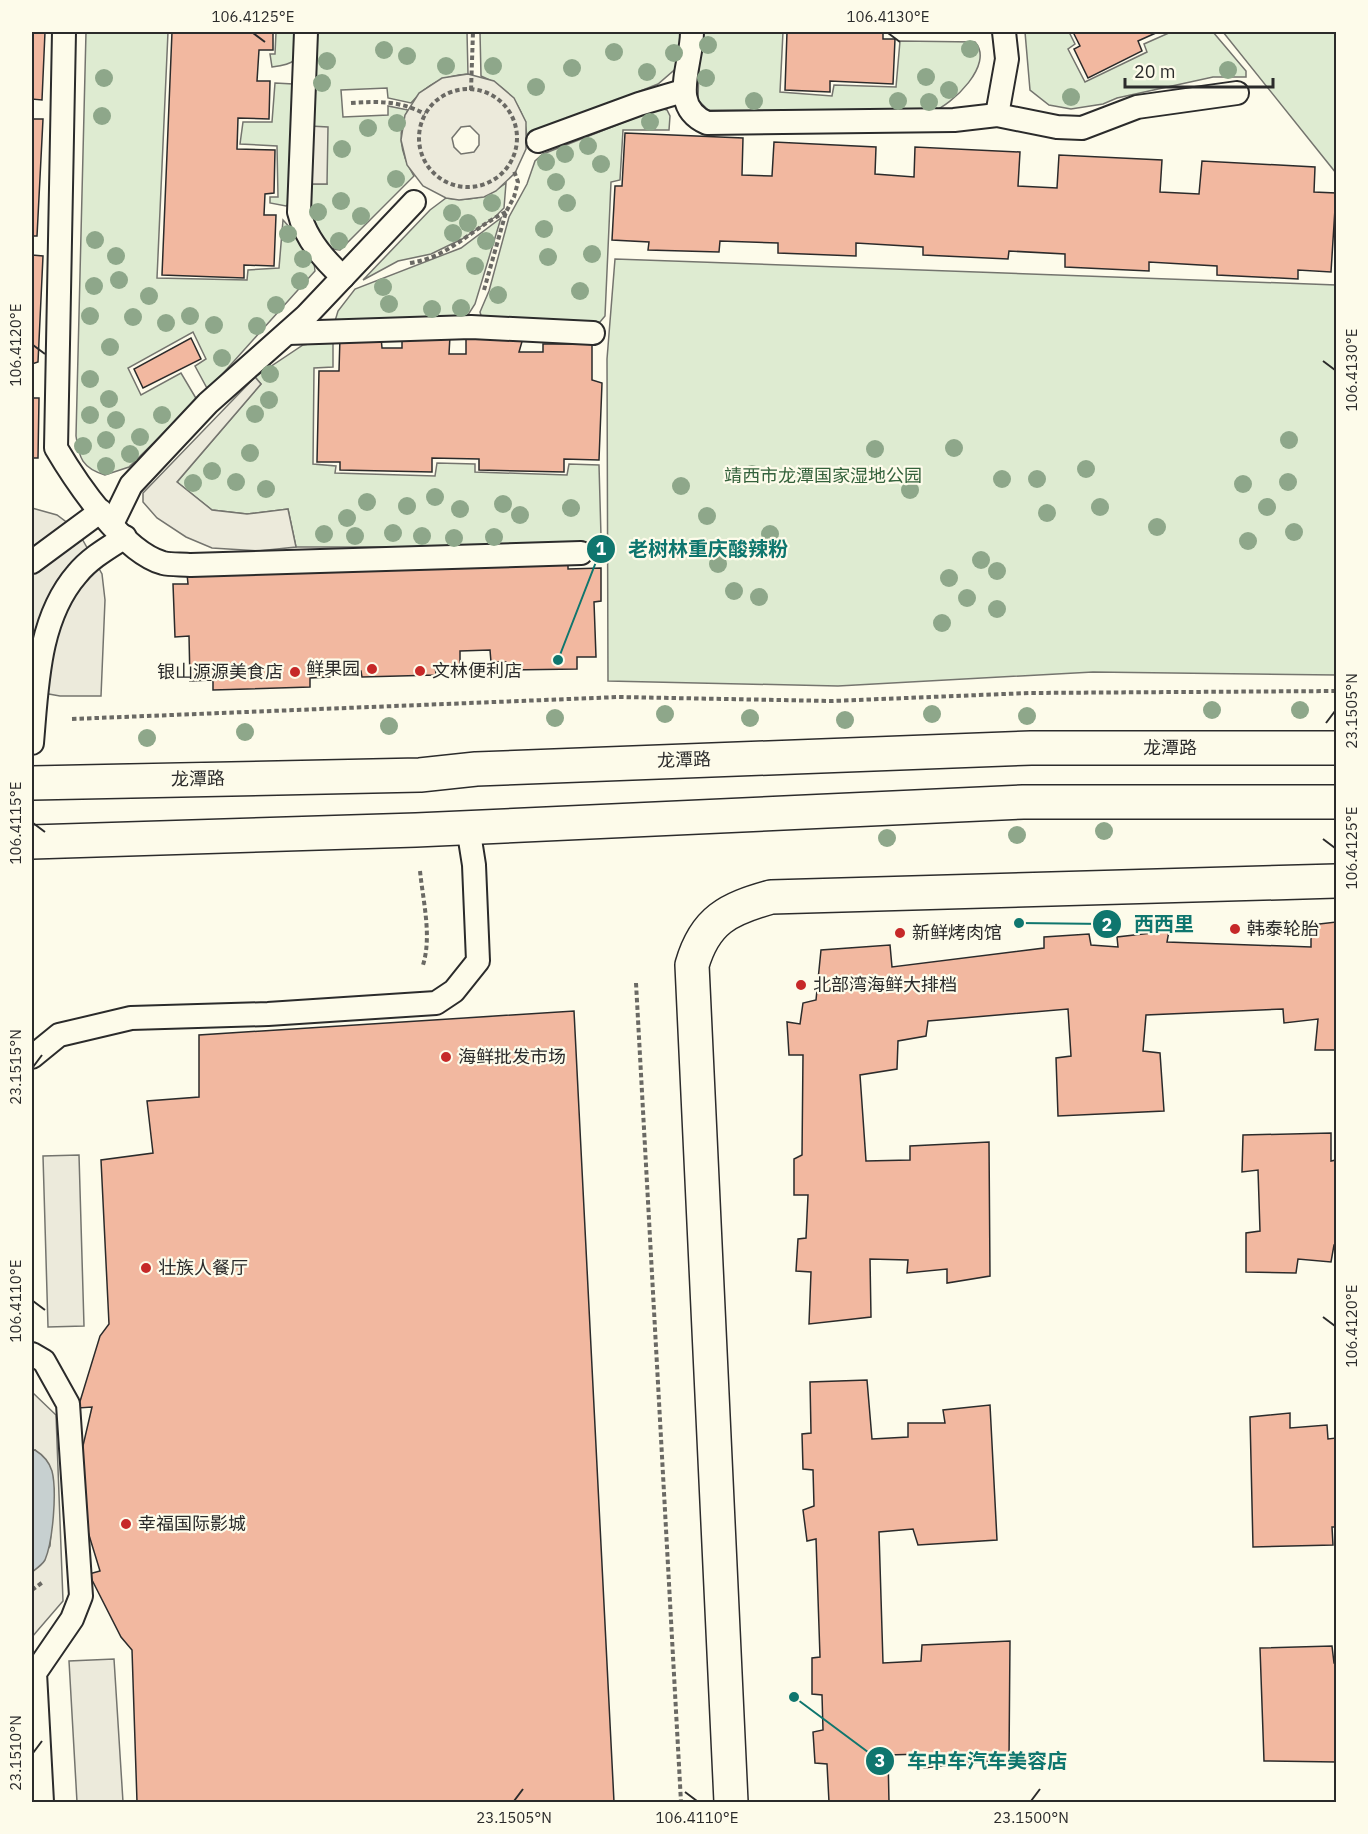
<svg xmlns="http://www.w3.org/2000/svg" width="1368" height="1834" viewBox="0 0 1368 1834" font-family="'IBM Plex Sans','Noto Sans SC',sans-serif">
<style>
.green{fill:#deebd1;stroke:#74746e;stroke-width:1.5}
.parking{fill:#eceadb;stroke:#74746e;stroke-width:1.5;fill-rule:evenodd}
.water{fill:#c7d0d0;stroke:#74746e;stroke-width:1.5}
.building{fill:#f2b8a0;stroke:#2b2b2b;stroke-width:1.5}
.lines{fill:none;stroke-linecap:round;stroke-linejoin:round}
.service-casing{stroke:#2b2b2b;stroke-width:26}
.minor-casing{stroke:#2b2b2b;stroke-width:36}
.secondary-casing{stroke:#2b2b2b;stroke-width:36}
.path{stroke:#6a6964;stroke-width:4;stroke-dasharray:4.5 3;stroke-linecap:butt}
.service{stroke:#fdfbea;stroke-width:22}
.minor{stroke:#fdfbea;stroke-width:33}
.secondary{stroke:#fdfbea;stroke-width:33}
.tree{fill:#8ea78a}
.ticks{fill:none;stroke:#2b2b2b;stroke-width:2}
.poi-dot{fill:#c62828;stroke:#fdfbea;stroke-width:2}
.labels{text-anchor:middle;stroke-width:4.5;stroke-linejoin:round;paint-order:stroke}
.park-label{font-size:18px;fill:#34623c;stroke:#fdfbea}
.poi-label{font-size:18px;fill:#2b2b2b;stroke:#fdfbea;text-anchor:start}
.street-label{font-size:18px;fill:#2b2b2b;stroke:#fdfbea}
.leader{fill:none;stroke:#0f766e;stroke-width:2}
.callout-dot{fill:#0f766e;stroke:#fdfbea;stroke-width:2}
.mark-label{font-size:18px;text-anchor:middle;font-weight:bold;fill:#fff}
.callout-label{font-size:20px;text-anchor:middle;font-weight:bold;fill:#0f766e;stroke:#fdfbea;stroke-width:4.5;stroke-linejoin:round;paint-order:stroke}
.neatline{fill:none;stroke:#2b2b2b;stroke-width:2}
.ticks-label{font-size:15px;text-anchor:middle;fill:#2b2b2b}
</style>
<rect width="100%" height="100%" fill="#fdfbea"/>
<g class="green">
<path d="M86,32H168L157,278L247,280L248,270L279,268L283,220C297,236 314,250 315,271L208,390L195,366L206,359L193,332L128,368L141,395L181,373L197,400L129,467L105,475C82,468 79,458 76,436Z"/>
<path d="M276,32H298C296,59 302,63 272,67L270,54H275Z"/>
<path d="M316,32H467L468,74C443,76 427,84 411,103L388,98L387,88L341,90L343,117L388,115V106L408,110C396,132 401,155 414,176L340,250C313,250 310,203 308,184H327L310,126Z"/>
<path d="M480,32H686L680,65L658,84L527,136C524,107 508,87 481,76Z"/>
<path d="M700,32H783L780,92L832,96L834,85L896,87L900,41L975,42C995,64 952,105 932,112L708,110L698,100Z"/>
<path d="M1025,32H1069L1075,44L1068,49L1085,82L1147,52L1144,44L1171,32H1213L1246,71V77H1213L1117,98L1103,104L1071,109L1049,105L1030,90Z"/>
<path d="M1223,32H1336V173Z"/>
<path d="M275,83L293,84L291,202L286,206L270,203V197H278L277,146L240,144L243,122H272Z"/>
<path d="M660,108L667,110L670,116L669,130H623L620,180L611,182L605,316L600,322L482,319L480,312L489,291L509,217L527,184L535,161L543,154Z"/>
<path d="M506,183L504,208L495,217L462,239L431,254L398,261L363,280L430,210L446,198C469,202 487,198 506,183Z"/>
<path d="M501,218L475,304L466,318L335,321L338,311L355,289L461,248Z"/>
<path d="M615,259L1336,285V675L1093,672L838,686L608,681L607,359Z"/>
<path d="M333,340V367L314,368L313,464L336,466L335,473L435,476L437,463L475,464V472L567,475L569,464L599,465L601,536L598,540L586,547H296L288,509L247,514L212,510L177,482L261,384L255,377L303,345Z"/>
</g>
<g class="parking">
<path d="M468,74L494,81L514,98L526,122V149L515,173L496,191L484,197L459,200L446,198L423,186L407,165L401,140L405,115L419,93L442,78ZM470,126L479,135V145L474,152L461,154L454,147L452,138L461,127Z"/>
<path d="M310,126L328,127L327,184H308Z"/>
<path d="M255,377L261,384L177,482L212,510L247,514L288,509L296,547L258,551L212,548L186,537L157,518L143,502V493Z"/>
<path d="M32,508L57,515L77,530L102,574L105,600L101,696H60L32,691Z"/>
<path d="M79,1155L84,1326L48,1327L43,1156Z"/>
<path d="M32,1392L56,1415L63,1601L32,1637V1572L50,1546L54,1489L35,1450L32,1451Z"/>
<path d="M114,1659L123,1802H77L69,1661Z"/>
</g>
<path class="water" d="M35,1450C43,1455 49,1461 52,1471C57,1491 53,1541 45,1560C42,1565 36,1569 32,1572V1451Z"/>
<g class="building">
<path d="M32,32H45L42,100L32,99V110Z"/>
<path d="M172,32H273V50H259L257,81H270L269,119L238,118L237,149L275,150L274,193L265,194L264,215H276L274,266L244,265V278L162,275Z"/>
<path d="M787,32H883V39H895L893,84L830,81V92L785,90Z"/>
<path d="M1073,32H1158L1138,41L1142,51L1088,78L1074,49L1080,46Z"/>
<path d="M32,119H43L37,236H32Z"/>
<path d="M625,133L743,138L742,175L772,176L774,142L876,147L875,174L914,177L915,147L1020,152L1018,186L1057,188L1059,155L1162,160L1160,192L1199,194L1202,161L1315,167L1314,192L1336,193L1331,272L1298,270V279L1217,275V266L1149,262V271L1065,267V254L1009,251L1008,259L923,255V247L856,243V256L778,253V243L720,241L719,252L648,250L649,242L612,240L615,186H622Z"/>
<path d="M32,255L43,256L38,362L32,364Z"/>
<path d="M402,335L450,336L449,354H466V339L523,338L519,352H543V344H592V380L602,383L599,460L564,459V472L479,470V459L432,458V472L340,470V462H317L319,371H339L340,337H381L382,348H402Z"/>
<path d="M191,338L201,359L143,388L134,369Z"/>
<path d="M32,398H39L38,458H32Z"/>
<path d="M568,558V569L601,568V601L594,602L596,657H577V669L507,670L506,662H491L490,650L460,651V665L435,664L436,675L362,677L361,671H340V665H330V677L310,678V687L213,690V680L190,681L189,636L175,637L173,584H188L187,574Z"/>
<path d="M1336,922V1050H1315L1318,1019L1284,1023L1283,1009L1146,1015L1143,1051L1160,1053L1164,1111L1058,1116L1056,1058L1071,1056L1068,1009L928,1021L926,1036L898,1041L897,1069L860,1075L866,1161L910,1160V1146L989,1142L990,1276L947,1283V1269L907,1273L908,1260L870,1259L871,1317L809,1324L811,1272L796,1271L798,1239L806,1238L808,1195H794V1159L802,1155L803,1055H789L787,1022L800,1024L803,1003L816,1000L821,950L890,945L892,967L1044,948V937L1089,934L1091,945L1118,947L1117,937L1169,931L1167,942L1311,947V925Z"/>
<path d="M574,1011L614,1802H137L132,1650L121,1637L89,1574L100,1571L85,1522L82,1450L92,1407L78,1408L100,1336L109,1324L101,1160L153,1153L147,1101L199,1097V1035Z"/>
<path d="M1331,1133V1161L1336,1160V1245H1334L1331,1262L1298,1259L1296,1273L1246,1272V1233L1260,1231L1258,1170L1242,1172L1243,1135Z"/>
<path d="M867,1380L872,1439L908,1437V1423H945L943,1410L990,1405L997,1540L918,1545L913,1529L879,1532L883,1663L921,1661L922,1645L1010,1641L1009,1759L924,1768L922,1754L888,1755L889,1802H829L827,1764L815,1763L813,1732L823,1730L822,1695L812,1694V1658L820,1657L816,1539L807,1541L803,1510L814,1506L813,1470L803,1469L802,1434L811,1433L810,1382Z"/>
<path d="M1290,1413V1428L1327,1425L1328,1439L1336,1438V1527H1332L1333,1545L1253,1547L1250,1417Z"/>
<path d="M1332,1646L1334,1663H1336V1762L1264,1761L1260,1648Z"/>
</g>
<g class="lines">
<defs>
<g id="service">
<path d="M64,32L56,448C76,482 123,552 163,563C171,565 182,564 191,565L581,553"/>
<path d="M306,32L299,212C305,238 323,259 343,277"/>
<path d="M692,32C692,65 668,106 707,123L954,120L997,115L1057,127L1082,128L1137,107L1237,93"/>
<path d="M997,115L1007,59L1004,32"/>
<path d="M538,141L639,104L683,91"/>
<path d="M288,333L471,327L593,333"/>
<path d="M112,524L131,485L208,403L306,316L414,202"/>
<path d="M32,562L101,511"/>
<path d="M32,743C37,686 38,619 77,574C90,558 108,548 125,537"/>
<path d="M32,1057L59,1035L131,1018L268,1014L436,1003L454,991L478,961L474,865L468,827"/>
<path d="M32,1354L44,1361L68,1404L81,1596L72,1619L35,1673L42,1802"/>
</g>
<path id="minor" d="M731,1802L692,965C705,920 728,909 771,897L1336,881"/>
<g id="secondary">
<path d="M32,783L420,775L476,769L1031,748H1336"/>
<path d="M32,842L416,830L1023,802H1336"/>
</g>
</defs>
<use href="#service" class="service-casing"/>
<use href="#minor" class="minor-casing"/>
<use href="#secondary" class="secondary-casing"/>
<g class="path">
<circle cx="468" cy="138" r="49"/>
<path d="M471,90L473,32"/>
<path d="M351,103C379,101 401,101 425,114"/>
<path d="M410,263C450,257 472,228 506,212"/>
<path d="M484,290L506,212L514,197L518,182L514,171"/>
<path d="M72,719L619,697L832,701L1029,693L1336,691"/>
<path d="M420,871C423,901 432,936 423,965"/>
<path d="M636,983L681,1802"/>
<path d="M32,1590L43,1582"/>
</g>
<use href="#service" class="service"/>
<use href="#minor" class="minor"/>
<use href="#secondary" class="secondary"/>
</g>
<g class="tree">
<circle cx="708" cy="45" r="9"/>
<circle cx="970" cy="49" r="9"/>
<circle cx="384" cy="50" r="9"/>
<circle cx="614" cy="52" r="9"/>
<circle cx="674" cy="53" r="9"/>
<circle cx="407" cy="56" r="9"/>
<circle cx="327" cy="61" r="9"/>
<circle cx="446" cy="66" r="9"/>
<circle cx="493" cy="66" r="9"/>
<circle cx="572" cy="68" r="9"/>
<circle cx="1228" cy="70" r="9"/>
<circle cx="647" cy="72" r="9"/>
<circle cx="926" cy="77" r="9"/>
<circle cx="104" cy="78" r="9"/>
<circle cx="706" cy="78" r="9"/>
<circle cx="322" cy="83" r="9"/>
<circle cx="536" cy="87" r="9"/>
<circle cx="949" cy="90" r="9"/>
<circle cx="1071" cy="97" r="9"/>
<circle cx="754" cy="101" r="9"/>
<circle cx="898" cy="101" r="9"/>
<circle cx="929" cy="102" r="9"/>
<circle cx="102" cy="116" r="9"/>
<circle cx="650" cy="122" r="9"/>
<circle cx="397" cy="123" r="9"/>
<circle cx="368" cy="128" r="9"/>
<circle cx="588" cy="146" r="9"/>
<circle cx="342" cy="149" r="9"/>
<circle cx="565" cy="154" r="9"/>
<circle cx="546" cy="162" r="9"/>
<circle cx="601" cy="164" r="9"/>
<circle cx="396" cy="179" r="9"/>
<circle cx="556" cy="182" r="9"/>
<circle cx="341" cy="201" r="9"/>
<circle cx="492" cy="203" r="9"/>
<circle cx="567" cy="203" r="9"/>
<circle cx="318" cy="212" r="9"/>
<circle cx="452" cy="213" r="9"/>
<circle cx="361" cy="216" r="9"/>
<circle cx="468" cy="223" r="9"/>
<circle cx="544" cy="229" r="9"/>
<circle cx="453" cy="233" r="9"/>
<circle cx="288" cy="234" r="9"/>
<circle cx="95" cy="240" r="9"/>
<circle cx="339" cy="241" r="9"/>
<circle cx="486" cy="241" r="9"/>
<circle cx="592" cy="254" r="9"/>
<circle cx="116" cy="256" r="9"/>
<circle cx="548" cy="257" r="9"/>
<circle cx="303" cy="259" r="9"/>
<circle cx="475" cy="266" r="9"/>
<circle cx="119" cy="280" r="9"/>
<circle cx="300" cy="281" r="9"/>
<circle cx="94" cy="286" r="9"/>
<circle cx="383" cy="287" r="9"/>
<circle cx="580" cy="291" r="9"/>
<circle cx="498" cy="295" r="9"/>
<circle cx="149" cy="296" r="9"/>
<circle cx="389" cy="304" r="9"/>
<circle cx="276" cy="305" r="9"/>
<circle cx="461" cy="308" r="9"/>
<circle cx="432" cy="309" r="9"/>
<circle cx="90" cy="316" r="9"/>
<circle cx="190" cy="316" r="9"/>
<circle cx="133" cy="317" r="9"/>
<circle cx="166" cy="323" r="9"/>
<circle cx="214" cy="325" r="9"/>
<circle cx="257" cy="326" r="9"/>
<circle cx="110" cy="347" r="9"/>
<circle cx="222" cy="358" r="9"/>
<circle cx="270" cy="374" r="9"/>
<circle cx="90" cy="379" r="9"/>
<circle cx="109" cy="399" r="9"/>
<circle cx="269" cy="400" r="9"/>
<circle cx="255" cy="414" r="9"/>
<circle cx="90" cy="415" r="9"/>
<circle cx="162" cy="415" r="9"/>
<circle cx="116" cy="420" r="9"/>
<circle cx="140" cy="437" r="9"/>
<circle cx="106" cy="440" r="9"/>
<circle cx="1289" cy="440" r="9"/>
<circle cx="83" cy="446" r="9"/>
<circle cx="954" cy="448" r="9"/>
<circle cx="875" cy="449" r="9"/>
<circle cx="250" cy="453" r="9"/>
<circle cx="130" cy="454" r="9"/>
<circle cx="106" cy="466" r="9"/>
<circle cx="1086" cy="469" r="9"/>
<circle cx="212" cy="471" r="9"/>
<circle cx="752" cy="474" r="9"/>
<circle cx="1002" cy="479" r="9"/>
<circle cx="1037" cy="479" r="9"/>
<circle cx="236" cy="482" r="9"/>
<circle cx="1288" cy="482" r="9"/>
<circle cx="193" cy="483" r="9"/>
<circle cx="1243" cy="484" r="9"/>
<circle cx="681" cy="486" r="9"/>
<circle cx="266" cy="489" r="9"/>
<circle cx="910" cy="490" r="9"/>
<circle cx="435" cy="497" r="9"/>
<circle cx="367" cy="502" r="9"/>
<circle cx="503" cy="504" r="9"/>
<circle cx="407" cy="506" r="9"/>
<circle cx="1100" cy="507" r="9"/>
<circle cx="1267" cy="507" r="9"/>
<circle cx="571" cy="508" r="9"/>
<circle cx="460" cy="509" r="9"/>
<circle cx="1047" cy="513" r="9"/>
<circle cx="520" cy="515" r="9"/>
<circle cx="707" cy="516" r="9"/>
<circle cx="347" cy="518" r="9"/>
<circle cx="1157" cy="527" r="9"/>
<circle cx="1294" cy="532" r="9"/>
<circle cx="393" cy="533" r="9"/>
<circle cx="324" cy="534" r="9"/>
<circle cx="770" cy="534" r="9"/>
<circle cx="355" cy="536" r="9"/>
<circle cx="422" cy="536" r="9"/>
<circle cx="494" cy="537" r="9"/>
<circle cx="454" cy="538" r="9"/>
<circle cx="1248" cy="541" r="9"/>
<circle cx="981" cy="560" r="9"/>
<circle cx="718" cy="564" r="9"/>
<circle cx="997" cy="571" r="9"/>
<circle cx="949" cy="578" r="9"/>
<circle cx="734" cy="591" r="9"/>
<circle cx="759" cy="597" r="9"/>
<circle cx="967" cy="598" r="9"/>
<circle cx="997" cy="609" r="9"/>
<circle cx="942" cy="623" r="9"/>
<circle cx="1212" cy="710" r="9"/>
<circle cx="1300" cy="710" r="9"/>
<circle cx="665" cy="714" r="9"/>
<circle cx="932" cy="714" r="9"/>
<circle cx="1027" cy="716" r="9"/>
<circle cx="555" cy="718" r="9"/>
<circle cx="750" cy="718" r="9"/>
<circle cx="845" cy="720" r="9"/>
<circle cx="389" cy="726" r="9"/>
<circle cx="245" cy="732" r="9"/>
<circle cx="147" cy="738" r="9"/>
<circle cx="1104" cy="831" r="9"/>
<circle cx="1017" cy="835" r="9"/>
<circle cx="887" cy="838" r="9"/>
</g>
<path class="ticks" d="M253,33L265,42M888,33L900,42M33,345L45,354M1323,361L1335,370M1326,723L1335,711M33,823L45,832M1323,839L1335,848M33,1067L42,1055M33,1301L45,1310M1323,1317L1335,1326M33,1753L42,1741M685,1792L697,1801M514,1801L523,1789M1031,1801L1040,1789"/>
<g class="poi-dot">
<circle cx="372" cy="669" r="6"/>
<circle cx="420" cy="671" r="6"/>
<circle cx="295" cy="672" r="6"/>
<circle cx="1235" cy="929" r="6"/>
<circle cx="900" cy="933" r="6"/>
<circle cx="801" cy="985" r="6"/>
<circle cx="446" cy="1057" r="6"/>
<circle cx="146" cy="1268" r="6"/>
<circle cx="126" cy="1524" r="6"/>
</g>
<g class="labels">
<g class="park-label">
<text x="823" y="482">靖西市龙潭国家湿地公园</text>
</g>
<g class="poi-label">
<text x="360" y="675" text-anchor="end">鲜果园</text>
<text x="432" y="677">文林便利店</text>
<text x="283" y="678" text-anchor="end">银山源源美食店</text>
<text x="1247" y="935">韩泰轮胎</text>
<text x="912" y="939">新鲜烤肉馆</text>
<text x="813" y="991">北部湾海鲜大排档</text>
<text x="458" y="1063">海鲜批发市场</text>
<text x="158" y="1274">壮族人餐厅</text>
<text x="138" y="1530">幸福国际影城</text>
</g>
<g class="street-label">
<text x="1170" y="754">龙潭路</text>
<text transform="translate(684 760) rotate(-2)" y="6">龙潭路</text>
<text transform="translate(198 779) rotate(-1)" y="6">龙潭路</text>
</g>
</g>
<path class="leader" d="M558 660L601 549M1019 923L1107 924M794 1697L880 1761"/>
<g class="callout-dot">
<circle cx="558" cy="660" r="6"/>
<circle cx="1019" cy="923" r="6"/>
<circle cx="794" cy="1697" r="6"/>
<circle cx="601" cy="549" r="15"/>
<circle cx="1107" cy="924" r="15"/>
<circle cx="880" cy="1761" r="15"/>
</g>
<g class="mark-label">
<text x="601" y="555">1</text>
<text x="1107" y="931">2</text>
<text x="880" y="1767">3</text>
</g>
<g class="callout-label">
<text x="708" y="556">老树林重庆酸辣粉</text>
<text x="1164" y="931">西西里</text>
<text x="987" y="1768">车中车汽车美容店</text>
</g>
<rect width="1368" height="1834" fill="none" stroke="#fdfbea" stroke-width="66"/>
<path d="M1125 78v9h148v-9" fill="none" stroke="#2b2b2b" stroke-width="3"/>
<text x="1134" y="78" font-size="18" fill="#2b2b2b" stroke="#fdfbea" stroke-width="4.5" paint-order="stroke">20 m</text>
<rect x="33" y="33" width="1302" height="1768" class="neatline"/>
<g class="ticks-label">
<text x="253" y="22">106.4125°E</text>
<text x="888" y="22">106.4130°E</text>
<text transform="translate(16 345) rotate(-90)" y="5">106.4120°E</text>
<text transform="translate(1352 370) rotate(-90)" y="5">106.4130°E</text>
<text transform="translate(1352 711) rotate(-90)" y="5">23.1505°N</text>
<text transform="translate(16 823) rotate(-90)" y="5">106.4115°E</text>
<text transform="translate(1352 848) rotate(-90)" y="5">106.4125°E</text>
<text transform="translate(16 1067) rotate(-90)" y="5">23.1515°N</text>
<text transform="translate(16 1301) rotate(-90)" y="5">106.4110°E</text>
<text transform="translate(1352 1326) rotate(-90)" y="5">106.4120°E</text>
<text transform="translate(16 1753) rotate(-90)" y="5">23.1510°N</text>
<text x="514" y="1823">23.1505°N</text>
<text x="697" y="1823">106.4110°E</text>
<text x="1031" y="1823">23.1500°N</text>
</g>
</svg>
